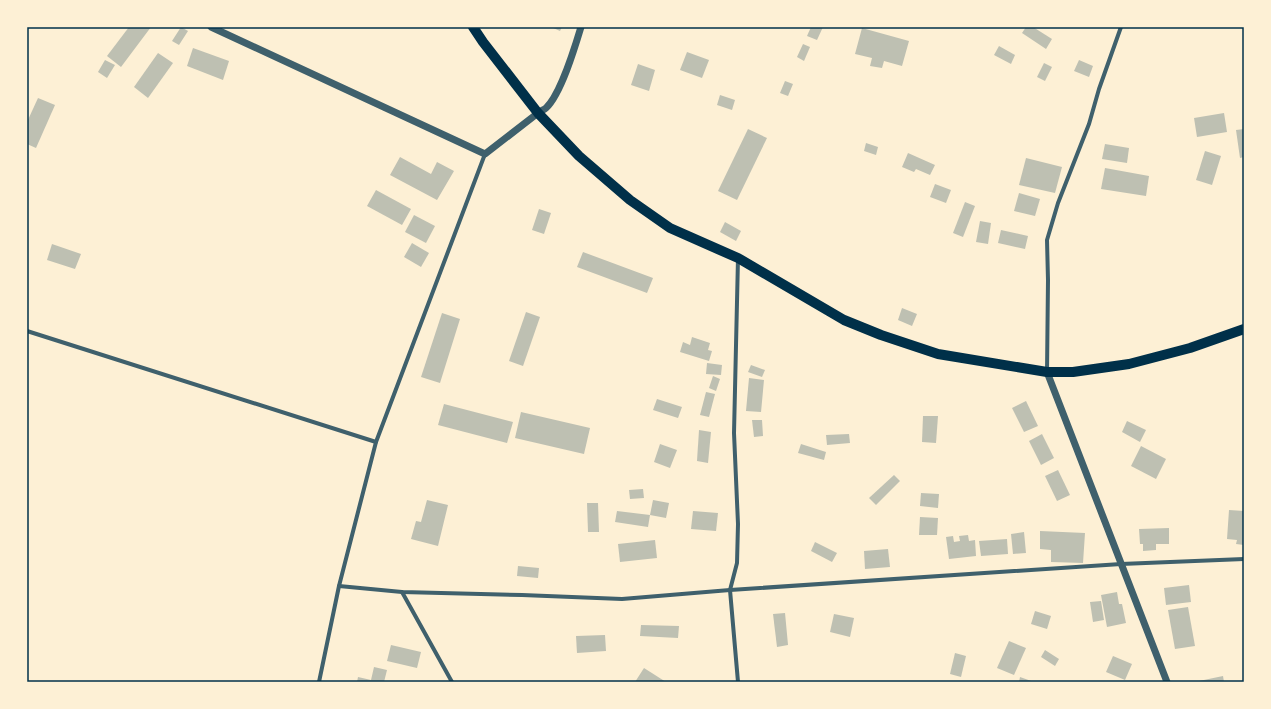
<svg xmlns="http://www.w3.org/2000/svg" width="1271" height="709" viewBox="0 0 1271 709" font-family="'IBM Plex Sans',sans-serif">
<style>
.building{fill:#bec0b2}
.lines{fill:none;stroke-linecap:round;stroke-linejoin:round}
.minor{stroke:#3f606c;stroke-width:4}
.tertiary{stroke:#3f606c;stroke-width:7}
.primary{stroke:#003049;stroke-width:10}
.neatline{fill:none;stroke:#003049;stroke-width:1.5}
</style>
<rect width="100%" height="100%" fill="#fdf0d5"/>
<g class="building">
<path d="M129,27H151L121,67L107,56Z"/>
<path d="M181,27L188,31L179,45L172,41Z"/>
<path d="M551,27H562L560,31Z"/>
<path d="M811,27H823L817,40L807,36Z"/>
<path d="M1026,27H1033L1052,39L1046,49L1022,33Z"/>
<path d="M862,28L909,41L902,66L884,61L882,68L870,66L872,58L855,54Z"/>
<path d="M803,44L810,47L804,61L797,57Z"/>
<path d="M999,46L1015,55L1011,64L994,55Z"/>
<path d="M193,48L229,61L223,80L187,66Z"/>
<path d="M687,52L709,60L702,78L680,70Z"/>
<path d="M158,53L173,63L148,98L134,87Z"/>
<path d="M105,60L115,65L107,78L98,72Z"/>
<path d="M1079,60L1093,66L1089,77L1074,71Z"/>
<path d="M1044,63L1052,67L1045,81L1037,77Z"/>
<path d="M638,64L655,70L649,91L631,85Z"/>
<path d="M785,81L793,84L788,96L780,93Z"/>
<path d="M720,95L735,100L732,110L717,105Z"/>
<path d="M38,98L55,105L36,148L27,144V122Z"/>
<path d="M1224,113L1227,132L1197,137L1194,118Z"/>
<path d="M748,129L767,138L737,200L718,191Z"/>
<path d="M1244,129V157L1240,158L1236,130Z"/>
<path d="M866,143L878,147L876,155L864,151Z"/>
<path d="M1105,144L1129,148L1127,163L1102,159Z"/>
<path d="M1205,151L1221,156L1212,185L1196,180Z"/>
<path d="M908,153L935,165L930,175L916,169L914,172L902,167Z"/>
<path d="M400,157L431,174L437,162L454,171L437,200L390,175Z"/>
<path d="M1026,158L1062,167L1055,193L1019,185Z"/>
<path d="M1105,168L1149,176L1146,196L1101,189Z"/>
<path d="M935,184L951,190L946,203L930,197Z"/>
<path d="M376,190L411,209L402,225L367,206Z"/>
<path d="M1019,193L1040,199L1035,216L1014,211Z"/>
<path d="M965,202L975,206L963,237L953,233Z"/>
<path d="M539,209L551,213L544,234L532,230Z"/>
<path d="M414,215L435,226L426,243L405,232Z"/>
<path d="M980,221L991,223L988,244L976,242Z"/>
<path d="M725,222L741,231L736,241L720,232Z"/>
<path d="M1001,230L1028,236L1025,249L998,243Z"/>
<path d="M412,243L429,253L421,267L404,257Z"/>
<path d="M52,244L81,254L75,269L47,260Z"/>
<path d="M583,252L653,278L647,293L577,267Z"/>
<path d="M902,308L917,314L912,326L898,320Z"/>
<path d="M526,312L540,317L523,366L509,361Z"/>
<path d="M442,313L460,319L440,383L421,377Z"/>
<path d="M692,337L710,343L708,350L712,351L709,361L680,352L683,342L690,345Z"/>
<path d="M707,363L722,365L721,375L706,374Z"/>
<path d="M751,365L765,370L762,377L748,372Z"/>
<path d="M713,376L720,379L716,391L709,388Z"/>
<path d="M749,378L764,380L761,412L746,411Z"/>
<path d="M706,392L715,394L709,417L700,415Z"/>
<path d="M657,399L682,407L678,418L653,410Z"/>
<path d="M1026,401L1038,426L1024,432L1012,408Z"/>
<path d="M444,404L513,422L507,443L438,425Z"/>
<path d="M521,412L590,428L584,454L515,438Z"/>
<path d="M923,416H938L936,443L922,442Z"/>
<path d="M752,420H762L763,436L754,437Z"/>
<path d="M1127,421L1146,430L1140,442L1122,432Z"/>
<path d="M699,430L711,432L708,463L697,461Z"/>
<path d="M849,434L850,443L827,445L826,435Z"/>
<path d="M1042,434L1054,458L1041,465L1029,441Z"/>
<path d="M660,444L677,450L670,468L654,462Z"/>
<path d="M801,444L826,452L824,460L798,453Z"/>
<path d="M1141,446L1166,459L1156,479L1131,466Z"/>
<path d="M1058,470L1070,495L1057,501L1045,476Z"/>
<path d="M894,475L900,481L876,505L869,498Z"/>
<path d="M643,489L644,498L630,499L629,490Z"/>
<path d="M921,493L939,494L938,508L920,506Z"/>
<path d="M427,500L448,505L438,546L411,539L416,521L421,522Z"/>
<path d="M653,500L669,503L666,518L650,515Z"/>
<path d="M587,503H598L599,532H588Z"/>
<path d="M1229,510L1244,511V545L1236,544L1237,540L1227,539Z"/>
<path d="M617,511L650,515L648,527L615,522Z"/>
<path d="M693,511L718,513L716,531L691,529Z"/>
<path d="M920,517L938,518L937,535H919Z"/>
<path d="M1169,528V544H1156V550L1143,551V544H1140L1139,529Z"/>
<path d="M1040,531L1085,533L1083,563L1051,562V550L1040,549Z"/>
<path d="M1024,532L1026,553L1013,554L1011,534Z"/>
<path d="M968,535L969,541L975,540L976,556L949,559L946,537L953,536L954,542L960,541L959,536Z"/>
<path d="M1007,539L1008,554L981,556L979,541Z"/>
<path d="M655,540L657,558L620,562L618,544Z"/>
<path d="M815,542L837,553L832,562L811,551Z"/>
<path d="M888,549L890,567L865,569L864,551Z"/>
<path d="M518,566L539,568L538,578L517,576Z"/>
<path d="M1189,585L1191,602L1166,605L1164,588Z"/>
<path d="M1117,592L1119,604H1122L1126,623L1107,627L1101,595Z"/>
<path d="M1101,601L1104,620L1093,622L1090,602Z"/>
<path d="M1188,607L1195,646L1175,649L1168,610Z"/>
<path d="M1035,611L1051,616L1047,629L1031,624Z"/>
<path d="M785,613L788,645L777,647L773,614Z"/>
<path d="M834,614L854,618L850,637L830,632Z"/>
<path d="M641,625L679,626L678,638L640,636Z"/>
<path d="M605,635L606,651L577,653L576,636Z"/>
<path d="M1009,641L1026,648L1014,675L997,668Z"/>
<path d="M391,645L421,652L417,668L387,661Z"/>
<path d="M1045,650L1059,659L1055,666L1041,657Z"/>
<path d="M955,653L966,656L961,677L950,674Z"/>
<path d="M1113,656L1132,664L1125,680L1106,672Z"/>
<path d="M374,667L387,670L384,682H357L358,677L371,680Z"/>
<path d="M644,668L666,682H635Z"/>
<path d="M1223,676L1224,682H1199V681Z"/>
<path d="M1020,677L1034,682H1019Z"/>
</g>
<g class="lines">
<g class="minor">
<path d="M27,331L376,442"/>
<path d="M1047,372L1048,280L1047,240L1058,203L1089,124L1099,89L1121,27"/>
<path d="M339,586L402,592L522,595L622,599L730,590L1121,564L1244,559"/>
<path d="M402,592L452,682"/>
<path d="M319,682L339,586L376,442L485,154"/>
<path d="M738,682L730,590L737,563L738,524L734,433L738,258"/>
</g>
<g class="tertiary">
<path d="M211,27L485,154L538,113C540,111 544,110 546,108C561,94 575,47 581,27"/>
<path d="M1047,372L1167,682"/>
</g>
<path class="primary" d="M473,27L483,42L538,113L579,156L630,200L670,228L738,258L844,320L881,335L938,354L1047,372H1073L1129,364L1190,348L1244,329"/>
</g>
<rect width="1271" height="709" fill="none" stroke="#fdf0d5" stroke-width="56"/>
<rect x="28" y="28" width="1215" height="653" class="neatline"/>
</svg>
